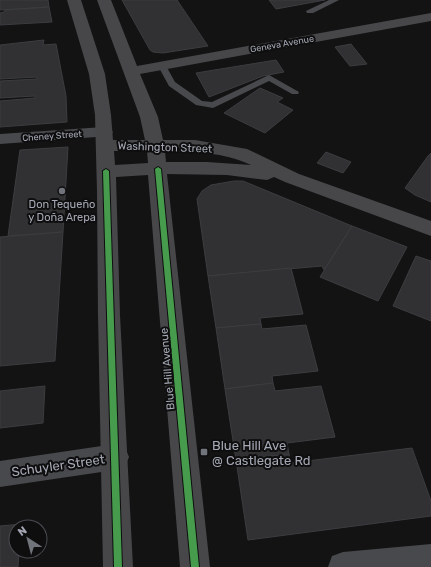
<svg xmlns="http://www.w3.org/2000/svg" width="431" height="567" viewBox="0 0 431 567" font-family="Rubik,sans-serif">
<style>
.building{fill:#313133;stroke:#3c3d40}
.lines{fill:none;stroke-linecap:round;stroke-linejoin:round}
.lane{fill:#48494c;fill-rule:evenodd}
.street{fill:#48494c;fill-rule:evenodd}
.secondary{fill:#47474a;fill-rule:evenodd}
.cycleway-casing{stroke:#0e0e0f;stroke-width:2}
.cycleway{fill:#469c4c;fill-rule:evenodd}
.poi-dot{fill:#72747c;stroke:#0e0e0f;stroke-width:1.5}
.labels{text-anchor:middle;stroke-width:4;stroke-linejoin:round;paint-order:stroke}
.far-street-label{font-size:9px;fill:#a5a8b4;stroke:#0e0e0f}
.street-label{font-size:11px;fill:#a5a8b4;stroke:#0e0e0f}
.poi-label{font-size:11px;fill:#a5a8b4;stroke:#0e0e0f}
.near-poi-label{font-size:13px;fill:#a5a8b4;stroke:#0e0e0f;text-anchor:start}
.near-street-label{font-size:13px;fill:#a5a8b4;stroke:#0e0e0f}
</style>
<rect width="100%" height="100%" fill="#131314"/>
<g class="building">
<path d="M0,0H48L49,7L0,10Z"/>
<path d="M122,0H177L208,46L163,53L153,52L150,50Z"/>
<path d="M269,0H325L276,9Z"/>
<path d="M49,7L52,22L0,25V13L4,12L5,10Z"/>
<path d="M44,40L43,45L56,44L66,96L67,122L0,127V101L35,98V96L0,98V81L37,79V77L0,79V45Z"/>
<path d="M351,44L367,64L350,66L335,47Z"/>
<path d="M276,60L284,72L263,76L209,97L196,73Z"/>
<path d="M260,88L283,98L277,102L293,110L265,133L224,113Z"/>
<path d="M68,147L63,232L8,236L20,150Z"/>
<path d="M326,152L351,162L343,173L317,163Z"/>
<path d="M431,153V202L415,195L405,188L428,156Z"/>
<path d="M234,181H243L352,226L324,270L322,266L208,276L197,199L202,191L211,185Z"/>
<path d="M352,226L407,247L378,301L320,277Z"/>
<path d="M63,232L55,361L0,366V237Z"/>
<path d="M416,256L431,261V321L393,306Z"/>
<path d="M291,268L303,314L260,318L261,324L216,328L208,276Z"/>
<path d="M261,324L262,329L306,325L318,371L272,376L273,383L225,389L216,328Z"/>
<path d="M273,383L275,391L321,386L335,437L287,443L289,454L236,460L225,389Z"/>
<path d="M45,386L43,423L0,428V391Z"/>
<path d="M412,448L431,501V516L248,540L236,460L289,454L291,463Z"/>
<path d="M22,524V527H16V551H19L18,567H0V526Z"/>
</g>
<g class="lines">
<g class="lane">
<path d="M329,0H339L313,13H307L306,11Z"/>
<path d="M162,63L165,64L175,82L202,101L212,102L269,75L299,92L298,94H292L269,81L213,108L196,105L169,86L158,66Z"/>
</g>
<g class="street">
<path d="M104,127L110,128L113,132L110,136L0,144V134Z"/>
<path d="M115,444L125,448L129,457L125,466L115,470L0,487V461Z"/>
<path d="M431,544V567H328L332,556L343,552Z"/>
</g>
<path class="secondary" d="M67,0H81L105,74L111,115L113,140H145L140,117L97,0H111L137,66L431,13V21L140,74L158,117L163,140H195L247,149L299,174L431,221V236L285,182L274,177L267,180L227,175L167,174L210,567H180L148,175L116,177L120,315L133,567H103L98,315L97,192L95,115L89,74ZM114,151H147L148,163L115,165ZM165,151C194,152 224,152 251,165L207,162H166Z"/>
<defs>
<g id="cycleway">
<path d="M158,167L161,169L199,567H191L155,169Z"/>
<path d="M106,169L109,171L122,567H114L103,171Z"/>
</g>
</defs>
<use href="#cycleway" class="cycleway-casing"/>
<use href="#cycleway" class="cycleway"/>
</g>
<g class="poi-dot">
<circle cx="62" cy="191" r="4"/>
<rect x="200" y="448" width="8" height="8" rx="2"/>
</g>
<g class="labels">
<g class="far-street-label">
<text transform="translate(282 44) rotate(-10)" y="3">Geneva Avenue</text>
<text transform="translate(52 136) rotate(-4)" y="3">Cheney Street</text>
</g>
<g class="street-label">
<text transform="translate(165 147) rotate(2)" y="4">Washington Street</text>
<text transform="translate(167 369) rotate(-95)" y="4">Blue Hill Avenue</text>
</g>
<g class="poi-label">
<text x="62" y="208">Don Tequeño<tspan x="62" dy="13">y Doña Arepa</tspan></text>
</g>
<g class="near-poi-label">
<text x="212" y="450">Blue Hill Ave<tspan x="212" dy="15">@ Castlegate Rd</tspan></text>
</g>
<g class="near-street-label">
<text transform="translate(58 465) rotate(-8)" y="5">Schuyler Street</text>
</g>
</g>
<g transform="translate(28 539) rotate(324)"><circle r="19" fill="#0e0e0f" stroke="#4a4c51"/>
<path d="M0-3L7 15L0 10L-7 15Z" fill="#72747c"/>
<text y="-6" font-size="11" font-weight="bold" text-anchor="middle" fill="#a5a8b4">N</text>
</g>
</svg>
